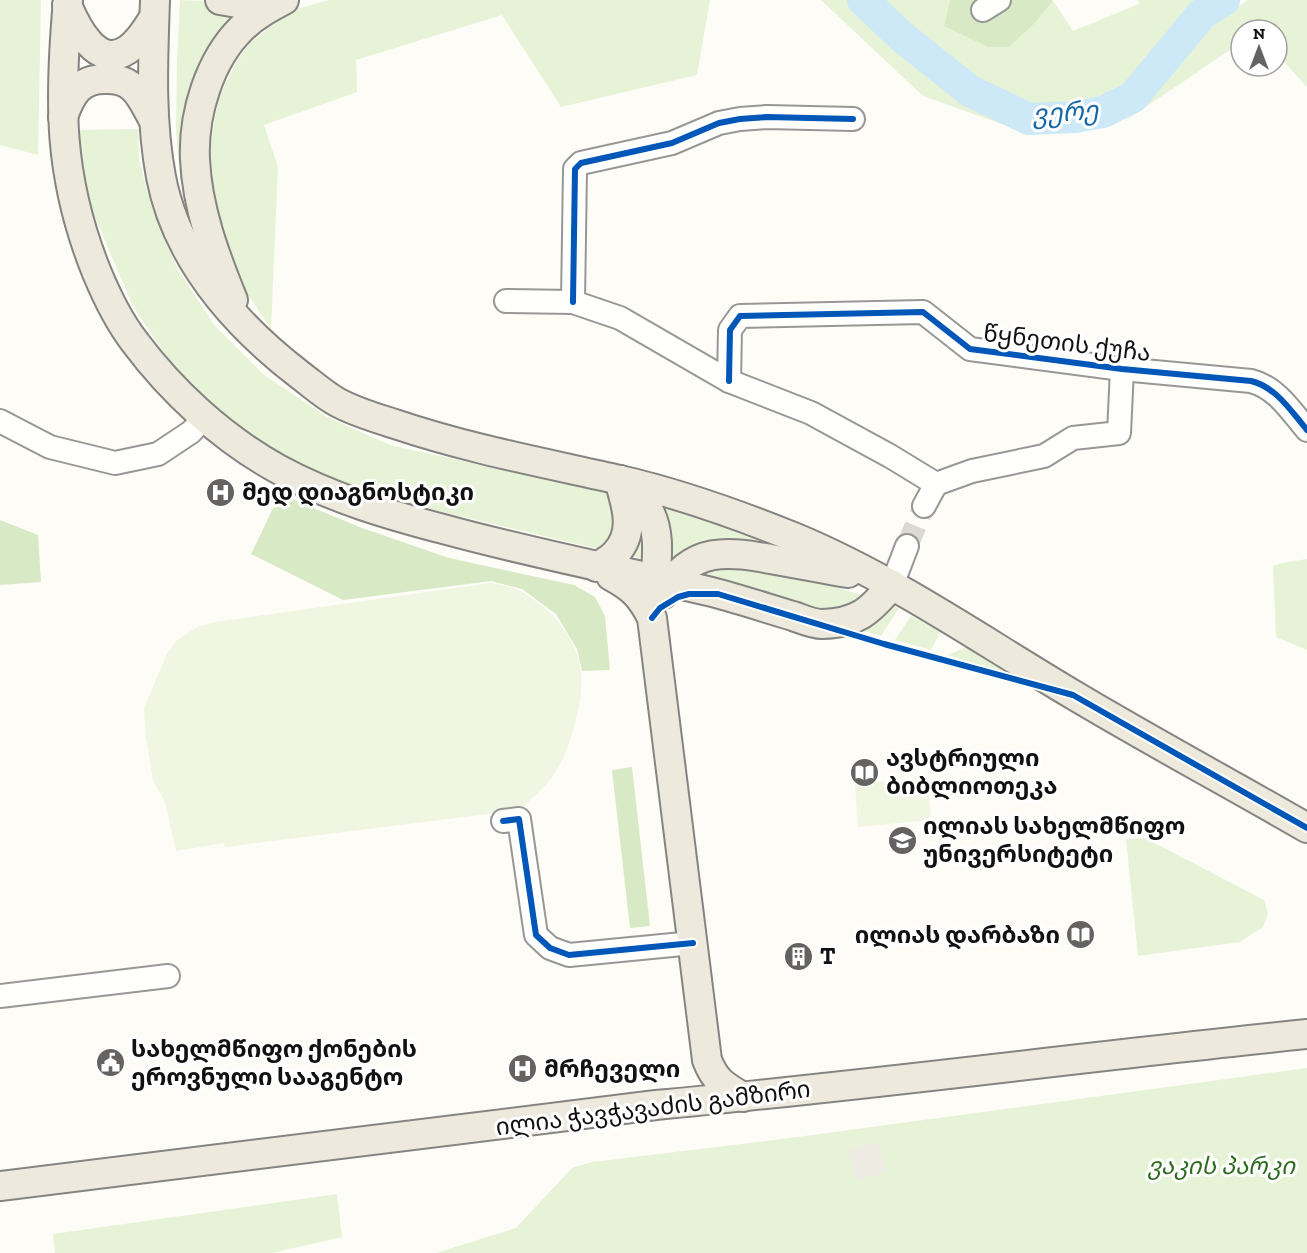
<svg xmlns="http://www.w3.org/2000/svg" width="1307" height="1253" viewBox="0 0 1307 1253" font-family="'Zilla Slab','Noto Sans Georgian',serif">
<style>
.green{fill:#e7f3d7}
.forest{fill:#d8eac5}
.pitch{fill:#f0f6e1}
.plaza{fill:#edebe2}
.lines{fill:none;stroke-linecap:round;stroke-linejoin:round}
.river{stroke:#cde8f7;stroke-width:32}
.minor-tunnel{stroke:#dad9d4;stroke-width:22;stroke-dasharray:22 11;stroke-linecap:butt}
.minor-casing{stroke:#979795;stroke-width:26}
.major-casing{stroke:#858482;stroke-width:32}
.minor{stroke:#fffffe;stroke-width:22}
.major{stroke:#ede9dc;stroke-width:28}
.cycleway-casing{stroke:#fff;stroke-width:10}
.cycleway{stroke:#0057b8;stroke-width:6}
.labels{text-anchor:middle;stroke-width:6;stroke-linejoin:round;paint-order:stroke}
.street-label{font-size:24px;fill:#111;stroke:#fff}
.poi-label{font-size:24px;font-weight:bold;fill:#111;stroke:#fff;text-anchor:start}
.park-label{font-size:24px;font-style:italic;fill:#2f6b1f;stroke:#fff}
.water-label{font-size:26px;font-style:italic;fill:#1768a6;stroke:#fff}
</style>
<rect width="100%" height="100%" fill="#fdfcf7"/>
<g class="green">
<path d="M0,0H41L38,155L0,145Z"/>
<path d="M180,0L206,1L212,6L241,13L206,64L201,246L180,178L176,132L177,61Z"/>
<path d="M329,0H710L697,75L561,107L502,15L356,60L357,92L264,125L278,167L271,329L237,278L222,234L214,199L210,142L219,97L236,63L249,44L290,11Z"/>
<path d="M821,0H852L957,93L1004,125L923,96Z"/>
<path d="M880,0H950L944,26L1009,47L1033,25L1053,1L1073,31L1139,4L1138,0H1205L1192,7L1131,81L1097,103L1025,111L975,82Z"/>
<path d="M1248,0H1307V87L1277,54V30H1241V50H1230L1125,121L1209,26Z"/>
<path d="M138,129L139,159L146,187L162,234L178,270L215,326L264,375L327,417L390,445L612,494L620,515L608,542L599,549L370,495L298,465L242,434L199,398L173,367L133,306L91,208L81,169L79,130Z"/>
<path d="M657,500L842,568L670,564Z"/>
<path d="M641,522L644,560L624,553Z"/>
<path d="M1307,559V650L1276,637L1273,566L1282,563Z"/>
<path d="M748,562L862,595L864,600L862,604L827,612L695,572Z"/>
<path d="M890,603L899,608L881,636L853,628Z"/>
<path d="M911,616L940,632L931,650L895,640Z"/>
<path d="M966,647L1013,675L948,655Z"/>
<path d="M1145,838L1264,900L1268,914L1263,927L1240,942L1138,956L1126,839Z"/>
<path d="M1307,1068V1253H436L516,1228L572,1168L592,1162L790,1138Z"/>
<path d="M337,1194L342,1237L272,1253H55L53,1234Z"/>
</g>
<g class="forest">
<path d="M950,0H1052L1053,1L1033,25L1009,47H988L944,26Z"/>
<path d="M280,494L362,528L449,558L574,585L595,597L605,616L610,670L582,671L577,649L556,614L522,589L491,581L343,600L251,554Z"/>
<path d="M0,520L38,535L41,582L0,585Z"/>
<path d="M632,767L650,926L630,928L612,770Z"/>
</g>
<g class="pitch">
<path d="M491,583C502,585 513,587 522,592C550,608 577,638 581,671C583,691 578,712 573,731C568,748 561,766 549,781C541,791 529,800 520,810L225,847L224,843L176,851L165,802L153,780L146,738L144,708L167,654L177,640L197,627L215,622Z"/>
<path d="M927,778L931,820L858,827L855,784Z"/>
</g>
<path class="plaza" d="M879,1142L886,1173L855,1180L848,1149Z"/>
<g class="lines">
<path class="river" d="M863,0L901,36L970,91L1029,119L1075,117L1103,112L1133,97L1202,14L1224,0"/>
<path class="minor-tunnel" d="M907,546L924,506"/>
<defs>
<g id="minor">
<path d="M983,10L999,0"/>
<path d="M506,301L573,302L620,318L729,381L811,413L890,456L936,484"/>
<path d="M573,302L575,169L581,163L672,143L719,123L740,119L767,117L853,119"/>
<path d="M729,381L730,330L740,316L923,312L970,349L1122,369L1251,381C1276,387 1291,411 1307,430"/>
<path d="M0,421L50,447L115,463L158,454L191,432L205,417"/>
<path d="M924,506L936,484L972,471L1044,456L1073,438L1119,433L1122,369"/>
<path d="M892,585L907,546"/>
<path d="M503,821L519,819L536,935L550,948L569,955L693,943"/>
<path d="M0,996L168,976"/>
</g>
<g id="major">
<path d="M68,0C59,101 58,177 97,273C107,297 118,320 134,341C172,392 222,438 278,469C331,498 389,515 447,530C535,554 624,571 712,592C739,599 766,608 793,616C802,619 812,624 822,624C858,623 870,611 892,585"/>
<path d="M155,0C153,60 150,118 161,177C177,260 235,325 300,375C312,384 324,395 337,402C355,412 376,418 395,424C469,449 545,463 620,480C681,494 739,515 796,538C894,579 981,640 1072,694C1149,740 1229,783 1307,828"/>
<path d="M220,0L243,4L259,0"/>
<path d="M67,5C76,26 97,70 127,50C139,42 147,29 154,17"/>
<path d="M63,117C71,94 80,78 107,79C116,79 126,81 133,88C142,96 147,109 153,119"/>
<path d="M233,300C215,256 197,208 195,159C193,115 209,60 242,28C254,16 269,8 284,0"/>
<path d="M620,480C628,488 640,496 646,506C664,533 655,568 654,598"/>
<path d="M597,567C603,563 611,559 616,553C636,531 626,505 619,480"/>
<path d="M611,576C633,588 641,596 652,618L707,1060C715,1081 724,1086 743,1097"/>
<path d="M663,594C692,545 728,551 776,560C800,564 824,569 848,573"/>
<path d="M0,1186L656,1105C873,1085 1090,1056 1307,1034"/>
</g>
</defs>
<use href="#minor" class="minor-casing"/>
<use href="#major" class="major-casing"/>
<use href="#minor" class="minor"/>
<use href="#major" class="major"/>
<defs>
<g id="cycleway">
<path d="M573,302L575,169L581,163L672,143L719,123L740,119L767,117L853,119"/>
<path d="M729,381L730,330L740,316L923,312L970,349L1122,369L1251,381C1276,387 1291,411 1307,430"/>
<path d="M652,618L660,608L678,597L689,594H718L884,644L1073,695L1307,828"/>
<path d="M503,821L519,819L536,935L550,948L569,955L693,943"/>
</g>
</defs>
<use href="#cycleway" class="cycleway-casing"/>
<use href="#cycleway" class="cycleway"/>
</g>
<defs>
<symbol id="hospital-disc" viewBox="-11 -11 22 22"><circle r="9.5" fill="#646362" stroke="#fff"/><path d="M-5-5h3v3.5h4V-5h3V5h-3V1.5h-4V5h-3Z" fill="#fff"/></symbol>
<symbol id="library-disc" viewBox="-11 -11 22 22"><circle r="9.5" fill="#646362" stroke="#fff"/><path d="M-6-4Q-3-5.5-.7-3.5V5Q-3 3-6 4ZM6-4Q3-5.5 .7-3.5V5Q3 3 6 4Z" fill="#fff"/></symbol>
<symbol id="university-disc" viewBox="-11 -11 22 22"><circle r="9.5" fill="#646362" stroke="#fff"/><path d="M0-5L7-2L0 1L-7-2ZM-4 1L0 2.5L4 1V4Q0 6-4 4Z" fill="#fff"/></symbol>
<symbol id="building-disc" viewBox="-11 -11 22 22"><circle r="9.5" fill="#646362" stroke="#fff"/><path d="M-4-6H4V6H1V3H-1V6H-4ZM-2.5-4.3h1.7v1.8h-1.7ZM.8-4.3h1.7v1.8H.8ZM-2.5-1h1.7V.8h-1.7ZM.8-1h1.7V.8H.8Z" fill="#fff"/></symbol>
<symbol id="civic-disc" viewBox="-11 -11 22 22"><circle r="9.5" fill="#646362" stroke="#fff"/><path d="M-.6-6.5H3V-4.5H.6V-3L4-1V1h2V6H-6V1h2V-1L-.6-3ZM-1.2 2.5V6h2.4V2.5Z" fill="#fff"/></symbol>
</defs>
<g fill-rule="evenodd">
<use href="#hospital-disc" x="204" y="476" width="33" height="33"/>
<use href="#library-disc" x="848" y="756" width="33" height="33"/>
<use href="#university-disc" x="886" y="824" width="33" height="33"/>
<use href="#library-disc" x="1064" y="918" width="33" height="33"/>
<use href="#building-disc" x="782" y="940" width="33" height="33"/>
<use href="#civic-disc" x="94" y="1046" width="33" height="33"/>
<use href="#hospital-disc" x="506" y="1052" width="33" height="33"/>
</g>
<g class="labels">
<g class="street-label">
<text transform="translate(1067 343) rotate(7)" y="8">წყნეთის ქუჩა</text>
<text transform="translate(653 1108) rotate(-7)" y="8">ილია ჭავჭავაძის გამზირი</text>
</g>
<g class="poi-label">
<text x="242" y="500">მედ დიაგნოსტიკი</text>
<text x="886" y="766">ავსტრიული<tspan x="886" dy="28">ბიბლიოთეკა</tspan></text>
<text x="923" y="834">ილიას სახელმწიფო<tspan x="923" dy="28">უნივერსიტეტი</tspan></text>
<text x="1060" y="943" text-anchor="end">ილიას დარბაზი</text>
<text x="820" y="964">T</text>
<text x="131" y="1057">სახელმწიფო ქონების<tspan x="131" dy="28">ეროვნული სააგენტო</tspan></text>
<text x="544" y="1077">მრჩეველი</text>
</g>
<g class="park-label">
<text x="1221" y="1174">ვაკის პარკი</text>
</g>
<g class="water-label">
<text transform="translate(1065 112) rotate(-4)" y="9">ვერე</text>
</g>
</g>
<g transform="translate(1259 48)"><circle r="28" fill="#ffffff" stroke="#a0a0a0" stroke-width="1.5"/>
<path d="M0-4.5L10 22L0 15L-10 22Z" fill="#646362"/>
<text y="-9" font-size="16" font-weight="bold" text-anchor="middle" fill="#111111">N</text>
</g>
</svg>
